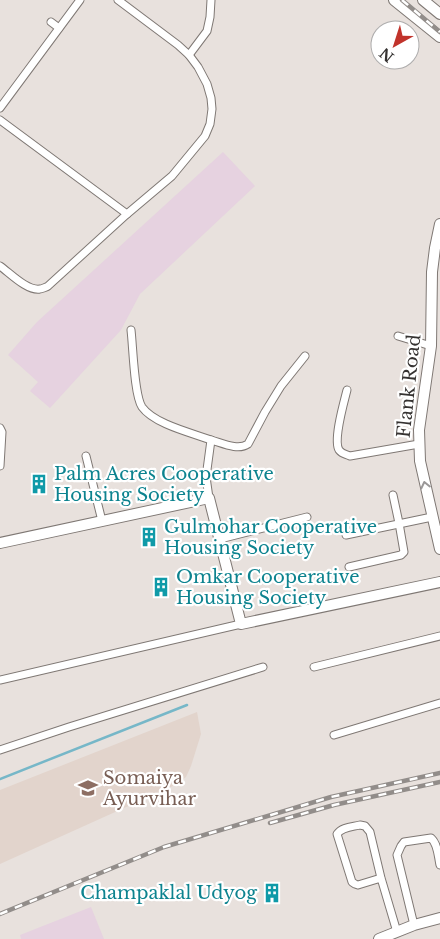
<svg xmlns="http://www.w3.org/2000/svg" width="440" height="939" viewBox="0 0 440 939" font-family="'Libre Baskerville',serif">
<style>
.industrial{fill:#e6d2e0}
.built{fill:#e2d4cc}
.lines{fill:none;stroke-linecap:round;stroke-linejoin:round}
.stream{stroke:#76b7c8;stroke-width:2.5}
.street-casing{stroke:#7f7874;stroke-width:9}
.secondary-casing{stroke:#7f7874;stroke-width:12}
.street{stroke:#fff;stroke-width:7}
.secondary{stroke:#fff;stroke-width:10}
.rail-casing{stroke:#928d8a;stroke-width:4.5}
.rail{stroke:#fff;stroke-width:2.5;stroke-dasharray:8;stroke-linecap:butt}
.oneway{stroke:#9a9898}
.labels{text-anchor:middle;stroke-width:4.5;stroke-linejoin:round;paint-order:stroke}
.street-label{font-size:18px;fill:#353231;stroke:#fff}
.culture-label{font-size:18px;fill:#0d838f;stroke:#fff;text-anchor:start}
.education-label{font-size:18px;fill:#785e54;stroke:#fff;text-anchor:start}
</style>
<rect width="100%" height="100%" fill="#e8e1dd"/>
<g class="industrial">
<path d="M223,152L255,186L140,294L121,330L50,408L30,391L38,382L8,355L37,322Z"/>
<path d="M91,907L104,939H21L20,935Z"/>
</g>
<path class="built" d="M197,712L201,734L191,766L186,777L175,785L0,864V790Z"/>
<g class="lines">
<path class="stream" d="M0,779L187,705"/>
<defs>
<g id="street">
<path d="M51,22L59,28"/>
<path d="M189,55L207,31L210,17L211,0"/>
<path d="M0,108L80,0"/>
<path d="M0,120L127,214"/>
<path d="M0,266C10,273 27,291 40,289C41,289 47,287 48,286L127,214L172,176L205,136L210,124L212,109L211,98L207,84L198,67L189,55L178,45L118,0"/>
<path d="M131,330C133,346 134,395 142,407C154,424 192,433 211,440L206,477L209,498"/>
<path d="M398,336L431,346"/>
<path d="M347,390C344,402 333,440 339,450C342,454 345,454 350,456L419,444"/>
<path d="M0,428L2,432L0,466"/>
<path d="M211,440C222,443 238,451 248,444L265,412L281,386L305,356"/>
<path d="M86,456L102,521"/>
<path d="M346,535L432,517"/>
<path d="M220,539L307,517"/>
<path d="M349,567L401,555L404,552L399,523L393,495"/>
<path d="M314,667L440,636"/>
<path d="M0,680L241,624"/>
<path d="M334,735L440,703"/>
<path d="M0,750L69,727L263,667"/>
<path d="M381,878L358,885L355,884L352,882L337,834C342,827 352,827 360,825L365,826L370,832L381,878L397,932"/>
<path d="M414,925L397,855L401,846L404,842L431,838C438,844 438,856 440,865"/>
</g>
<g id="secondary">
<path d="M394,0L440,37"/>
<path d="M423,0L440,14"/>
<path d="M440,224L435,248L432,272L431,346L419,430L420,461L440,549"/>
<path d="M0,543L209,498L241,624L440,582"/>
<path d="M379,939L414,925L440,918"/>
</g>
</defs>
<use href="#street" class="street-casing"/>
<use href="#secondary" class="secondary-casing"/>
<use href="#street" class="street"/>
<use href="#secondary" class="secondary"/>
<defs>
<g id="rail">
<path d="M402,0L440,32"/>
<path d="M270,823L334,805L440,782"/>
<path d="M0,914L164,847L331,797L440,773"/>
</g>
</defs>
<use href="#rail" class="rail-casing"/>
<use href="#rail" class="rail"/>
</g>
<defs><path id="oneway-chevron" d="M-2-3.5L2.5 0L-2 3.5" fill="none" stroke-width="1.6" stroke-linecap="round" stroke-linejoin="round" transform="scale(1.25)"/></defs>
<use class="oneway" href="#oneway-chevron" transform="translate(425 485) rotate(-103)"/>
<defs>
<symbol id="building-bare" viewBox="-9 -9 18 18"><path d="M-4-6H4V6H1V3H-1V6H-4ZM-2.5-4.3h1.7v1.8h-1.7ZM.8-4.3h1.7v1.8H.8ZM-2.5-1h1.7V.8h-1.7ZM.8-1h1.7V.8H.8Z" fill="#0f9aa8" stroke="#fff" stroke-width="2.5" paint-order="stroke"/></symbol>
<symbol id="university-bare" viewBox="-9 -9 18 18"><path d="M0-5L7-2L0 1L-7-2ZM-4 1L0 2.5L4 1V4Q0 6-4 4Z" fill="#8d6e63" stroke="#fff" stroke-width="2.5" paint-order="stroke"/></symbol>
</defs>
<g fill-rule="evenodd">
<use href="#building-bare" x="25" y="470" width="28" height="28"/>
<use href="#building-bare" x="135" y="523" width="28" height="28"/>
<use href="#building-bare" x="147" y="573" width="28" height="28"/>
<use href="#university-bare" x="74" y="774" width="28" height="28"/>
<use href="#building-bare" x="258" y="879" width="28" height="28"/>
</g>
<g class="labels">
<g class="street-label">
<text transform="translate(409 386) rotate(-84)" y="6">Flank Road</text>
</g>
<g class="culture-label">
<text x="54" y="480">Palm Acres Cooperative<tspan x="54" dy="21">Housing Society</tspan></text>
<text x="164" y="533">Gulmohar Cooperative<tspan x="164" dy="21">Housing Society</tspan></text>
<text x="176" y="583">Omkar Cooperative<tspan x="176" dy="21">Housing Society</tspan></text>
<text x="257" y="899" text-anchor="end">Champaklal Udyog</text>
</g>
<g class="education-label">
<text x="103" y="784">Somaiya<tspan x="103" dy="21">Ayurvihar</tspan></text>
</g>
</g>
<g transform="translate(395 45) rotate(219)"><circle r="24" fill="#ffffff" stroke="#aeadad"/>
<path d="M0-4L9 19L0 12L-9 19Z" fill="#c1332b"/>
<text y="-8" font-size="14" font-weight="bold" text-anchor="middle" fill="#353231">N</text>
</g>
</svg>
